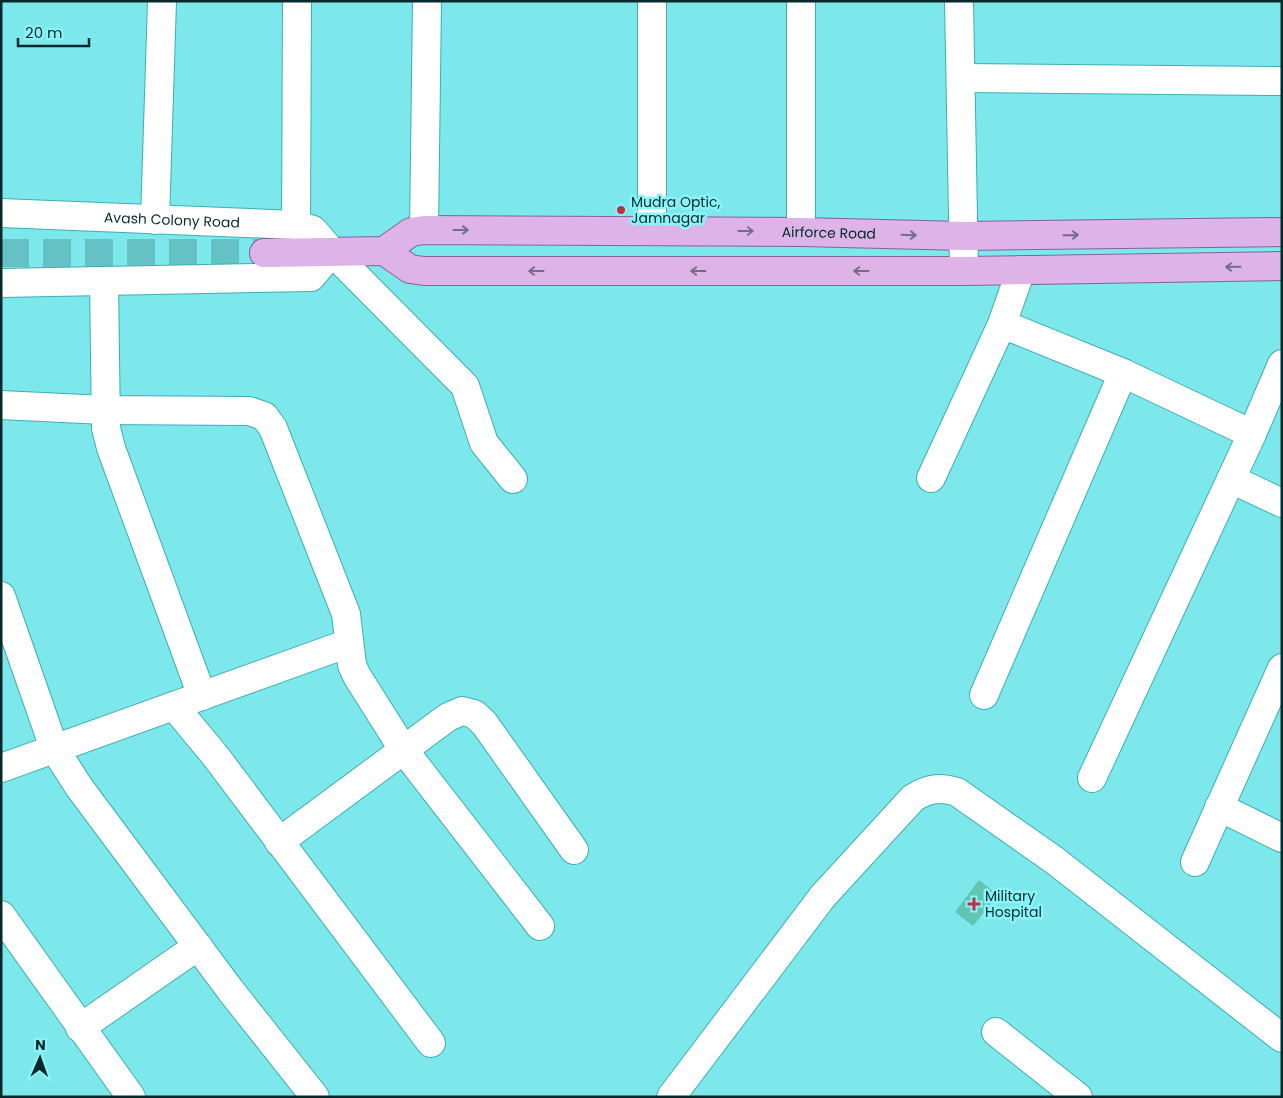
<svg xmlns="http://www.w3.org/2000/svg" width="1283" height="1098" viewBox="0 0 1283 1098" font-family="Poppins,sans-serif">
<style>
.building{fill:#60c5b1}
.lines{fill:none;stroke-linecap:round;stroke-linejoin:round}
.major-tunnel{stroke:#64c2c5;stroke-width:28;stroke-dasharray:28 14;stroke-linecap:butt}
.minor-casing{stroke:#3daeb2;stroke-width:30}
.major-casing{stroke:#83629c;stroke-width:30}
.minor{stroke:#fff;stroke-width:28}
.major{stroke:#ddb3e8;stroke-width:28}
.oneway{stroke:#726e8a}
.poi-dot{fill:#bf2e41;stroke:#8af5f9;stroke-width:2}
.labels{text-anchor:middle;stroke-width:5;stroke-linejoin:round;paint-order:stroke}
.poi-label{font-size:14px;fill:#062a2b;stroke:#8af5f9;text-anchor:start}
.street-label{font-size:14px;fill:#062a2b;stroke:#8af5f9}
</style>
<rect width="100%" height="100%" fill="#7ce8ec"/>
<path class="building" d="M979,880L998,895L973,926L955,912Z"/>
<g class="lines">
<path class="major-tunnel" d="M1,253H264"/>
<defs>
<g id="minor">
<path d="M801,1V232"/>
<path d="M959,1L964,271"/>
<path d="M961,78L1282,81"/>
<path id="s1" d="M1,213L296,225L313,230L332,252L465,386L484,443L513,479"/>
<path d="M155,220L162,1"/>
<path d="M296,225L297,1"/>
<path d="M424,230L427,1"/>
<path d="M652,231V1"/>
<path d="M104,281L106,428L111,448L202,696"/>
<path d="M1,283L311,277L332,252"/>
<path d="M1002,324L1123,373L1252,434"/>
<path d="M1,405L104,410L249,411L264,416L273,428L346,614L352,665L357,676L403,749L540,926"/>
<path d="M931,478L1002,324L1021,270"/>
<path d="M1231,479L1282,503"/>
<path d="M1,596L54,748L79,787L231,991L315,1097"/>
<path d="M984,695L1123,373"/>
<path d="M174,706L217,758L431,1043"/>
<path d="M1,768L349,643"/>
<path d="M1092,778L1252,434L1282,364"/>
<path d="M1219,807L1282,838"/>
<path d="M279,842L448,717L462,711L474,714L484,723L574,850"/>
<path d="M1195,862L1282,668"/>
<path d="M1,915L131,1097"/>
<path d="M80,1028L198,946"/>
<path d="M996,1032L1078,1097"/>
<path d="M671,1097L823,896L913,798C929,788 939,787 957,792L1054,860L1282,1038"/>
</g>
<g id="major">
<path d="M384,251L410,269L424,271H964L1282,266"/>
<path id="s2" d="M264,253L384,251L411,232L424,230L801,232L964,236L1282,232"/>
</g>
</defs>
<use href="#minor" class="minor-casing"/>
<use href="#major" class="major-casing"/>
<use href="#minor" class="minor"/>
<use href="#major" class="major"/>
</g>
<defs><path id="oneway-shaft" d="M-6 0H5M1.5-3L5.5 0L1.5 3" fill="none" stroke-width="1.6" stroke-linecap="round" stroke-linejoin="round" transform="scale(1.25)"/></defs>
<g class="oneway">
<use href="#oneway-shaft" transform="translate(461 230)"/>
<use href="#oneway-shaft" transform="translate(746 231)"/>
<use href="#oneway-shaft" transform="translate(909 235) rotate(2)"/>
<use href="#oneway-shaft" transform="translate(1071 235) rotate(-1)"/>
<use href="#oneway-shaft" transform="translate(1233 267) rotate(179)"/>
<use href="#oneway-shaft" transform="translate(536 271) rotate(-180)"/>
<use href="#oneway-shaft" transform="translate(698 271) rotate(180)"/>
<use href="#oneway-shaft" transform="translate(861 271) rotate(180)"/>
</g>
<g class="poi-dot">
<circle cx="621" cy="210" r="5"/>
<path d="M971.5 896.5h5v5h5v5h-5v5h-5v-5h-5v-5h5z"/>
</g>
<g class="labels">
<g class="poi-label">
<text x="631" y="207">Mudra Optic,<tspan x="631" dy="16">Jamnagar</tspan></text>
<text x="985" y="901">Military<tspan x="985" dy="16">Hospital</tspan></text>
</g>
<g class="street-label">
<text dy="5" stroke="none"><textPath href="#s1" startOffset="171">Avash Colony Road</textPath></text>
<text dy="5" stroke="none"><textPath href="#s2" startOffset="571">Airforce Road</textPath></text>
</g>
</g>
<rect width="1283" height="1098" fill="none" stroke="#062a2b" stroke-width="5"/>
<g transform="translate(40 1058) rotate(2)" stroke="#8af5f9" stroke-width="4" paint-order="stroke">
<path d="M0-4L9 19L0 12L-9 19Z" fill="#062a2b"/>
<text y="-8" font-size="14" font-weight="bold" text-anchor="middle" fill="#062a2b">N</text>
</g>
<path d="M18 38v8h71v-8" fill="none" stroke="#062a2b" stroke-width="2.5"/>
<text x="25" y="38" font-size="15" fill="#062a2b" stroke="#8af5f9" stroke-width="4" paint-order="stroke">20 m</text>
</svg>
